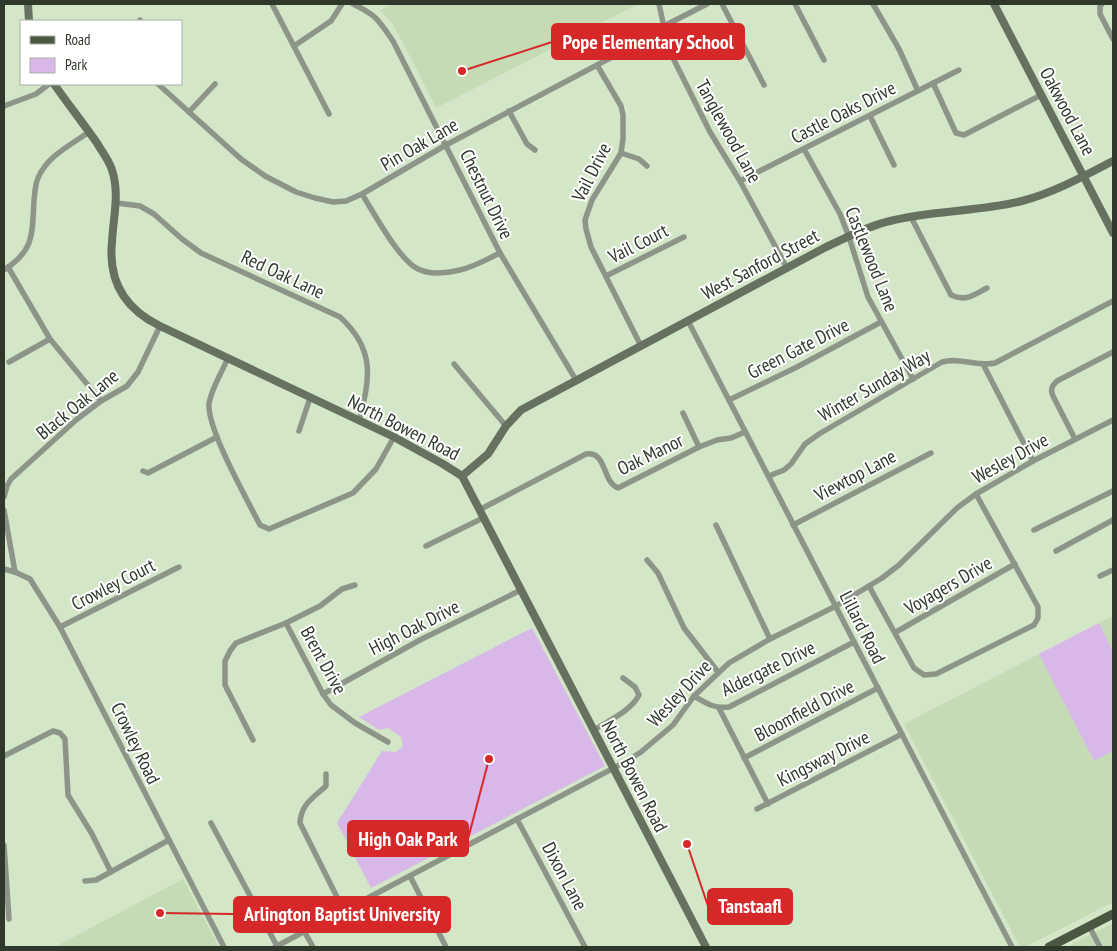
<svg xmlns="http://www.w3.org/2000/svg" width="1117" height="951" viewBox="0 0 1117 951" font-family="'PT Sans Narrow',sans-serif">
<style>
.built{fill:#c4dbb6}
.green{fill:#d7b8e8}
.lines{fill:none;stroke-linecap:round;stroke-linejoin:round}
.street{stroke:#8d9588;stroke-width:5.5}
.secondary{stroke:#66715f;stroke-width:8}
.primary{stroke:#4a5842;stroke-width:9}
.labels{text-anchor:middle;stroke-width:4;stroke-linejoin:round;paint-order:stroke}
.street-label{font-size:19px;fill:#30382c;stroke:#fff}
.leader{fill:none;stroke:#d62828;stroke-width:2}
.callout-dot{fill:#d62828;stroke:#fff;stroke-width:2}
.callout{fill:#d62828;stroke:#d62828;stroke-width:2}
.callout-label{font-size:20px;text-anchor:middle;font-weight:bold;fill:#fff}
</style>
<rect width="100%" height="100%" fill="#d3e6c7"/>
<g class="built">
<path d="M392,4H638L436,108L399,35L392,23L380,10Z"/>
<path d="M1113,616V652L1099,623Z"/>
<path d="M1039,654L1094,761L1113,751V902L1025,947H1020L904,724Z"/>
<path d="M183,879L219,947H55Z"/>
<path d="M1113,923V947H1066Z"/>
</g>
<g class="green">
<path d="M1099,623L1113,652V751L1094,761L1039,654Z"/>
<path d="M532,628L605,766L371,888L337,823L382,751L396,752L403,746L401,737L388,728L379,730L359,717Z"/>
</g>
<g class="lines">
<g class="street">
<path d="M272,4L329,114"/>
<path d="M353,4C376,15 378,19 393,41L500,253L576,380"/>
<path d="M659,4L669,50L710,132L740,181L787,268"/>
<path d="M722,4L764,85"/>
<path d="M795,4L824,60"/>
<path d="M873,4L899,49L918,91"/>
<path d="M1102,4L1100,6V14L1113,39"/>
<path d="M140,21V20"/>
<path d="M294,46L331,21L342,4"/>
<path d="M597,65L621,106L623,115V139L621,153L592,200L585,220L586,229L591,247L641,346"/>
<path d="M933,83L956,133L964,135L1041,95"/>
<path d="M158,84L241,159L265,176L296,192L315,198L333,202L346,201L362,194L446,145L633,46L664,26L707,4"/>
<path d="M4,106L36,94L49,84"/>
<path d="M509,111L527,144L535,150"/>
<path d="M189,112L215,84"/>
<path d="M870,116L894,165"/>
<path d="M804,149L840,214L849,237L868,297L913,379"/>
<path d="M621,153L639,159L647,166"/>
<path d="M740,181L959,70"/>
<path d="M362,194C374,213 399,260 418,269C430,275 447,273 460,270C474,267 487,259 500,253"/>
<path d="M117,203L140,206L154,214L182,239L201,253L340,317C376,350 370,378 359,421"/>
<path d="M911,217L951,295C966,302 973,295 987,288"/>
<path d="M8,267L50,339L101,401"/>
<path d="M4,270C35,250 32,234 34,200C35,193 35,185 38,178C47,156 71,145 89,132"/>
<path d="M606,276L684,237"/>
<path d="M688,321L1012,947"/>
<path d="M228,358C222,372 211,389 209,404C207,429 248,501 260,525L269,529L353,493L376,469L394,437"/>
<path d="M9,362L50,339"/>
<path d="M454,364L506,426"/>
<path d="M984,366L1033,461"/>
<path d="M729,400L797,367L881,322"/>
<path d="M683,413L699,447"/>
<path d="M299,431L310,398"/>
<path d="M1075,439L1053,396C1050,389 1052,386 1057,381L1113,352"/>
<path d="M143,471L148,473L217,437"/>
<path d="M769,476L784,470L791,464L805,444L819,434L942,362C960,357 977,367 995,363L1113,301"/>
<path d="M4,497L7,486L11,479L76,420L101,401L127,386L138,372L160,326"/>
<path d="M4,510L15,572"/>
<path d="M479,510L586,454C607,451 602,482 618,488L699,447L717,440L731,438L745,432"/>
<path d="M716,525L770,639"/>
<path d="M793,525L931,453"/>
<path d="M1034,530L1113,491"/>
<path d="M426,546L483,518"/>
<path d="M1056,551L1113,520"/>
<path d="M647,560L658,573L684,628L718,672"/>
<path d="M4,569L15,572L30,579L60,627L224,947"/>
<path d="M1100,576L1113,570"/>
<path d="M869,586L914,668L924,675L936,674L1034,625L1038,618V607L976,494"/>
<path d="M286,623L323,694L331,705L355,723L388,742"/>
<path d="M60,627L179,567"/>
<path d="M896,632L1015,564"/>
<path d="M323,694L420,640L521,590"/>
<path d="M694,696C706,703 714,709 729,707L854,642"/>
<path d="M719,708L768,804"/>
<path d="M594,730C608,721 631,711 639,695L635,687L623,678"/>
<path d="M253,740L225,685V661L230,651L236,643L286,623L320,606L342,589L355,585"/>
<path d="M4,756L53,731L60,733L65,739L68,795L92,834L111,872"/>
<path d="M744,758L878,688"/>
<path d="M326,774V786C313,798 301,804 300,823L344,911"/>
<path d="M757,809L902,734"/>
<path d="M517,819L585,947"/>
<path d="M211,823L277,946"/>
<path d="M4,845L9,919"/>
<path d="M410,876L446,947"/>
<path d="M85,881L96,880L169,840"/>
<path d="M1089,926L1100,947"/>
<path d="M304,931L313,947"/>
<path d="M275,947L627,761L641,752L673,725L694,696L729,663L770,639L836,606L882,578L899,565L957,508L976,494L1033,461L1113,420"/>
</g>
<g class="secondary">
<path d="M28,4L29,21"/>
<path d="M994,4L1113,233"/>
<path d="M54,84C68,104 83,123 97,143C102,152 109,160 112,170C120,194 113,218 112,242C108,281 125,309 160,326L394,437L443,464L462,476L706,947"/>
<path d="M462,476L488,454L506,426L521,410L826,247C846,238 867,226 890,221C933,210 979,212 1022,201C1055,192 1084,176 1113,161"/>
</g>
<path class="primary" d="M1049,947L1113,914"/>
</g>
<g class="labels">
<g class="street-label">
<text transform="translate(1068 111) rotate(62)" y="7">Oakwood Lane</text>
<text transform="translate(843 112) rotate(-27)" y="7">Castle Oaks Drive</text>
<text transform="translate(729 131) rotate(61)" y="7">Tanglewood Lane</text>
<text transform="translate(419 144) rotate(-30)" y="7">Pin Oak Lane</text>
<text transform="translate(591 172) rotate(-63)" y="7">Vail Drive</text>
<text transform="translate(487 194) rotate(64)" y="7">Chestnut Drive</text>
<text transform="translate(638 243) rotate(-27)" y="7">Vail Court</text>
<text transform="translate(872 259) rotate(68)" y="7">Castlewood Lane</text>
<text transform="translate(760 264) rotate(-28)" y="7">West Sanford Street</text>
<text transform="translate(283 274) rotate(25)" y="7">Red Oak Lane</text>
<text transform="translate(798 348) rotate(-27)" y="7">Green Gate Drive</text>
<text transform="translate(874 385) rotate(-30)" y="7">Winter Sunday Way</text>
<text transform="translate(77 404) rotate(-39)" y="7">Black Oak Lane</text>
<text transform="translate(404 427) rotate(27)" y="7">North Bowen Road</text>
<text transform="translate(650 454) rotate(-26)" y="7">Oak Manor</text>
<text transform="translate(1010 458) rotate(-29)" y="7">Wesley Drive</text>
<text transform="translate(855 475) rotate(-28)" y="7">Viewtop Lane</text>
<text transform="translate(113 584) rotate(-27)" y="7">Crowley Court</text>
<text transform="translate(948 585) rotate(-30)" y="7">Voyagers Drive</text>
<text transform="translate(414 627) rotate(-27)" y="7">High Oak Drive</text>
<text transform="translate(863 627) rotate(63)" y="7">Lillard Road</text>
<text transform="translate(324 660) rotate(61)" y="7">Brent Drive</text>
<text transform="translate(768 668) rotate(-26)" y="7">Aldergate Drive</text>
<text transform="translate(679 693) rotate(-47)" y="7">Wesley Drive</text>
<text transform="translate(804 710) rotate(-28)" y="7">Bloomfield Drive</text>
<text transform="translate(136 743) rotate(64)" y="7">Crowley Road</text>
<text transform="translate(823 758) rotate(-27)" y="7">Kingsway Drive</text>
<text transform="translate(635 776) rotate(63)" y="7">North Bowen Road</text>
<text transform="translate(565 876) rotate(62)" y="7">Dixon Lane</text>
</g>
</g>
<path class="leader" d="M462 71L552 42M489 759L468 839M687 844L708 906M160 913L234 914"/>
<g class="callout-dot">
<circle cx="462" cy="71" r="5"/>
<circle cx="489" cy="759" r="5"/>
<circle cx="687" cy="844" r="5"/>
<circle cx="160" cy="913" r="5"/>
</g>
<g class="callout">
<rect x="552" y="24" width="192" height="35" rx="5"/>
<rect x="348" y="821" width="120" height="35" rx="5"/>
<rect x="708" y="889" width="84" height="35" rx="5"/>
<rect x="234" y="897" width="216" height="35" rx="5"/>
</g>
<g class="callout-label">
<text x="648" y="49">Pope Elementary School</text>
<text x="408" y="846">High Oak Park</text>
<text x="750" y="913">Tanstaafl</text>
<text x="342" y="921">Arlington Baptist University</text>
</g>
<rect width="1117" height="951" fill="none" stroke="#30382c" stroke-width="10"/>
<rect x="20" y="20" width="162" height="65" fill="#ffffff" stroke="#acafab"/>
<rect x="30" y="36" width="25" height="8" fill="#4a5842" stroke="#acafab"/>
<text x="65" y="45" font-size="15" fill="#30382c">Road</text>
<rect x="30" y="58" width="25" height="15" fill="#d7b8e8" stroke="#acafab"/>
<text x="65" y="70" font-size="15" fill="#30382c">Park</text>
</svg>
